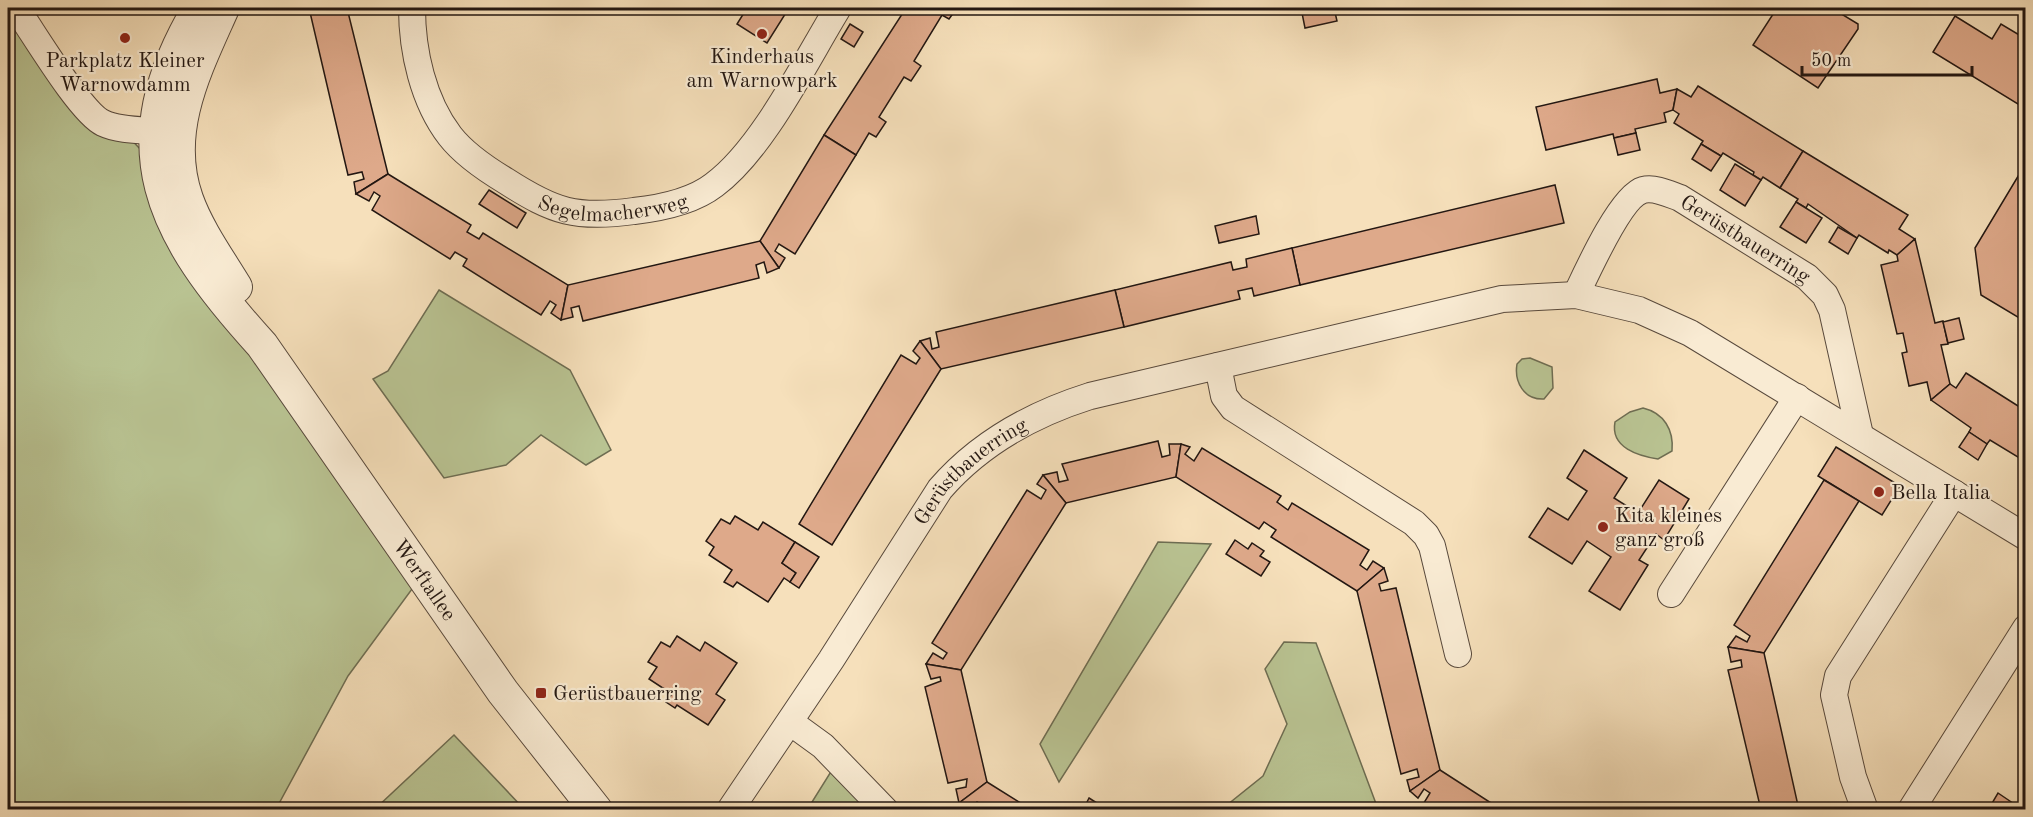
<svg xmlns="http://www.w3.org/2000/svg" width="2033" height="817" viewBox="0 0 2033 817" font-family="'Old Standard TT',serif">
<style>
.green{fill:#b9c392;stroke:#6e6d52;stroke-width:1.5}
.building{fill:#dea98a;stroke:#231712;stroke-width:1.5}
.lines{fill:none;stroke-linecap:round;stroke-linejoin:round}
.minor-casing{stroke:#58493c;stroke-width:28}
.tertiary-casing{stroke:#58493c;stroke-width:34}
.minor{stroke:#f9ebd3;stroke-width:26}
.tertiary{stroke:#f9ebd3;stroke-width:32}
.poi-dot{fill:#8f2418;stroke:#f9ebd3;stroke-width:2}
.labels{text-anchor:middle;stroke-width:4.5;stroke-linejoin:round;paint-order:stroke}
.poi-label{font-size:21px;fill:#231712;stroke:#f9ebd3;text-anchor:start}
.street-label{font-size:21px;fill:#231712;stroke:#f9ebd3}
</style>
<rect width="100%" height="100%" fill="#f6e0bb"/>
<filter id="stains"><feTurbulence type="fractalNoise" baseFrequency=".00333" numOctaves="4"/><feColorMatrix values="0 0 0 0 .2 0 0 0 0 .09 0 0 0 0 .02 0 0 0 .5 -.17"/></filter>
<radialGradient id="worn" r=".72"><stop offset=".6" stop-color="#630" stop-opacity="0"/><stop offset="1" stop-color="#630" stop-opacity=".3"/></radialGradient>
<g class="green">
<path d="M8,10L142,151L415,585L348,676L276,809H8Z"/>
<path d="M439,290L570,370L611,450L586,465L541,435L506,465L444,478L373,379L388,371Z"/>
<path d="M1530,358L1552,367L1553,388L1544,399C1524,400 1514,382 1517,364L1522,359Z"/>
<path d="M1643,408C1664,413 1674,430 1672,451L1658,459C1639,456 1610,448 1615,422L1630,412Z"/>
<path d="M1158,542L1211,544L1059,782L1040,744Z"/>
<path d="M1284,642L1316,643L1378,809H1222L1263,776L1287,724L1265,669Z"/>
<path d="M454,735L524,809H375Z"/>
<path d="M837,762L877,809L807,810Z"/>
</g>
<g class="building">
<path d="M309,8H347L388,174L356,194L354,182L364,179L362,172L348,175Z"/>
<path d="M747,8H789L767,43L737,24Z"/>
<path d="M906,8H957L949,19L942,15L914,61L921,66L911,81L904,77L879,117L886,122L876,137L869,133L856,155L824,135Z"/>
<path d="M1301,8H1334L1337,21L1305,28Z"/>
<path d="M1777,8H1839L1838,12L1858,24V29L1818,88L1753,45Z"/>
<path d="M1955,16L1992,39L2001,24L2026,39V109L1933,52Z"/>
<path d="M850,24L863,32L854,47L841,39Z"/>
<path d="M1657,79L1660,93L1677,89L1673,110L1664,113L1666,122L1635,129L1636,133L1614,138L1613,134L1546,150L1536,107Z"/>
<path d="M1698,86L1803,151L1780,188L1763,177L1761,180L1753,175L1754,172L1723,153L1721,156L1701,144L1703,141L1674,123L1679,114L1673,110L1677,89L1691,97Z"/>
<path d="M1636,133L1640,150L1618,155L1614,138Z"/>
<path d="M824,135L856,155L795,254L779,244L775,251L785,258L779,268L760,241Z"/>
<path d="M1701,144L1721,156L1711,171L1692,159Z"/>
<path d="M1803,151L1908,215L1899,229L1915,239L1897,255L1889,250L1888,253L1859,235L1857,238L1808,204L1806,208L1796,202L1798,199L1780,188Z"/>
<path d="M2026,163V322L1981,295L1975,248Z"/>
<path d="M1735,164L1761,180L1745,206L1720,190Z"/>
<path d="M388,174L471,225L467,232L479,239L483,233L568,285L561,320L551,313L556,305L550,301L541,315L463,266L467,259L455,252L450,259L372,210L380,196L374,192L369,201L356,194Z"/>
<path d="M1555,185L1564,223L1300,285L1292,248Z"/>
<path d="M489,190L526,213L517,228L479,204Z"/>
<path d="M1796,202L1822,218L1806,243L1780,227Z"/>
<path d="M1256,216L1259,234L1219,243L1215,226Z"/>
<path d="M1838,227L1857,238L1848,254L1829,242Z"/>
<path d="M1915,239L1935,323L1943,321L1948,344L1941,345L1950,384L1931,400L1927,382L1909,386L1902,353L1907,352L1903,333L1897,334L1881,265L1898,261L1897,255Z"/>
<path d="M760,241L779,268L767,273L764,262L756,265L759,278L583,321L579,306L571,308L573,317L561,320L568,285Z"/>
<path d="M1292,248L1300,285L1254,296L1252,288L1238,291L1240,299L1124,327L1115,290L1231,262L1233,270L1247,267L1246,259Z"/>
<path d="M1115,290L1124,327L941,369L920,341L930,338L932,349L939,347L936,332Z"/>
<path d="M1959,318L1964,339L1948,343L1943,322Z"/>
<path d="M920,341L941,369L832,545L799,524L901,355L916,364L920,358L913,351Z"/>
<path d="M1966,373L2026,411V462L1990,440L1987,444L1969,432L1971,428L1931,400L1950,384L1956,388Z"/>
<path d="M1969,432L1987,444L1978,460L1959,447Z"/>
<path d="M1158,441L1162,457L1170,455L1169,444H1181L1176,477L1066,503L1043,475L1057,472L1059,482L1068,480L1062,464Z"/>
<path d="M1181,444L1190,447L1185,454L1194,461L1202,448L1281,496L1277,502L1288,510L1292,503L1369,550L1360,565L1367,570L1373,561L1384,568L1357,591L1271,537L1276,530L1264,522L1259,529L1176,477Z"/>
<path d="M1836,447L1900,486L1882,515L1818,476Z"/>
<path d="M1584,450L1627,478L1614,498L1638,513L1659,480L1689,499L1664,540L1656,534L1639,560L1648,565L1620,610L1589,591L1611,557L1587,541L1572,564L1529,537L1548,508L1568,520L1587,491L1567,478Z"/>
<path d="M1043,475L1066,503L961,670L926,664L933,653L943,659L947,653L932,643L1027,490L1041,499L1046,490L1037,484Z"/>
<path d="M1824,480L1859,501L1764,653L1728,647L1736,636L1747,642L1750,636L1734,625Z"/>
<path d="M735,516L758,530L763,522L795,542L782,563L796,573L790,582L784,578L768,602L737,582L733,587L724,582L732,570L709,555L714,547L706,541L721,519L730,524Z"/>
<path d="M1235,540L1248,549L1252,543L1264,551L1260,556L1270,562L1261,576L1226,554Z"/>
<path d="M795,542L819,557L799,588L790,582L796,573L782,563Z"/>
<path d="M1384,568L1388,581L1379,584L1381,591L1396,588L1440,770L1410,791L1407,780L1419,777L1417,769L1401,774L1357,591Z"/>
<path d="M677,636L700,651L705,642L737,663L716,694L725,700L708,725L677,705L675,708L666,702L672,694L649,679L657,667L648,662L661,642L670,647Z"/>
<path d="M1728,647L1764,653L1799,810H1761L1728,670L1742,667L1741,660L1731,662Z"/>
<path d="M926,664L961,670L987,782L959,803L956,789L966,787L967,779L948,783L925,687L941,681L940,677L931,679Z"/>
<path d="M1440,770L1502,810H1427L1422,806L1430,793L1424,789L1418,798L1410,791Z"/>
<path d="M987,782L1032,810H979L982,805L977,802L970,810L959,803Z"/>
<path d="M1998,793L2023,810H1988Z"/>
<path d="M1089,798L1108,810H1083Z"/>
</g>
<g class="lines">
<defs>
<g id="minor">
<path d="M16,8C33,32 80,112 103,123C118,130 138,130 154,131"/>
<path id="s1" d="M412,8C412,51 423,101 450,136C464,154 486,169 506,181C554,212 576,219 634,211C661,208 692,202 714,185C763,149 806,60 838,8"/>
<path id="s2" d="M1576,295C1586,274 1621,196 1643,190C1655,187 1669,194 1680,198L1807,277L1825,295L1832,310L1860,435"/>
<path d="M1218,366L1224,396L1233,408L1414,523L1426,535L1432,546L1458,654"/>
<path d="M1671,594L1797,397"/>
<path d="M790,722L823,746L885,810"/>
<path id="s3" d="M730,810L831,660L940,489C979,444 1033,414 1090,396L1502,299L1576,295L1639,310L1690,333L2026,537"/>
<path d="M1865,810L1853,777L1834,695L1838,676L1954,493"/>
<path d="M1911,810L2026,628"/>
</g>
<g id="tertiary">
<path id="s4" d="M199,8C115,148 161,234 262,345L503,692L596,810"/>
<path d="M223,8C196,69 163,131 187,199C198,230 219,259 236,287"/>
</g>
</defs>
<use href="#minor" class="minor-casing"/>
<use href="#tertiary" class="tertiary-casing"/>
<use href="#minor" class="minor"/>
<use href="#tertiary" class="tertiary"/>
</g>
<g class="poi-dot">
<circle cx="762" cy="34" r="6"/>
<circle cx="125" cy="38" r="6"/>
<circle cx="1879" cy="492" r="6"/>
<circle cx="1603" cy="527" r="6"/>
<rect x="535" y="687" width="12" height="12" rx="3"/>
</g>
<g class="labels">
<g class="poi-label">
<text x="762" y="63" text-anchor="middle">Kinderhaus<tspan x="762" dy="24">am Warnowpark</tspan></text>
<text x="125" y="67" text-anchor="middle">Parkplatz Kleiner<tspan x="125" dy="24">Warnowdamm</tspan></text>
<text x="1891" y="499">Bella Italia</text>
<text x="1615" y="522">Kita kleines<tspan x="1615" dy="24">ganz groß</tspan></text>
<text x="553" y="700">Gerüstbauerring</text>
</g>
<g class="street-label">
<text dy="7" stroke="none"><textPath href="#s1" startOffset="322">Segelmacherweg</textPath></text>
<text dy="7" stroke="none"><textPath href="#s2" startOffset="242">Gerüstbauerring</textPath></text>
<text dy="7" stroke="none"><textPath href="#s3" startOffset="418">Gerüstbauerring</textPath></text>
<text dy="7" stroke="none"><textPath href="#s4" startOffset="663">Werftallee</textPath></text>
</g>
</g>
<rect width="2033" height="817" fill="none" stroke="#f6e0bb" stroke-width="30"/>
<rect x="9" y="9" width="2015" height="799" fill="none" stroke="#231712" stroke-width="3"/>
<rect x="15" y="15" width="2003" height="787" fill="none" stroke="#231712" stroke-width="1.5"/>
<path d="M1802 66v9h170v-9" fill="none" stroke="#231712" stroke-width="3"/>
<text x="1811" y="66" font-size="18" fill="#231712" stroke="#f9ebd3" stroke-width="4.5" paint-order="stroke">50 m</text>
<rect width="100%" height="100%" filter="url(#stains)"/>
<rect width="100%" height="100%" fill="url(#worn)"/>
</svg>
